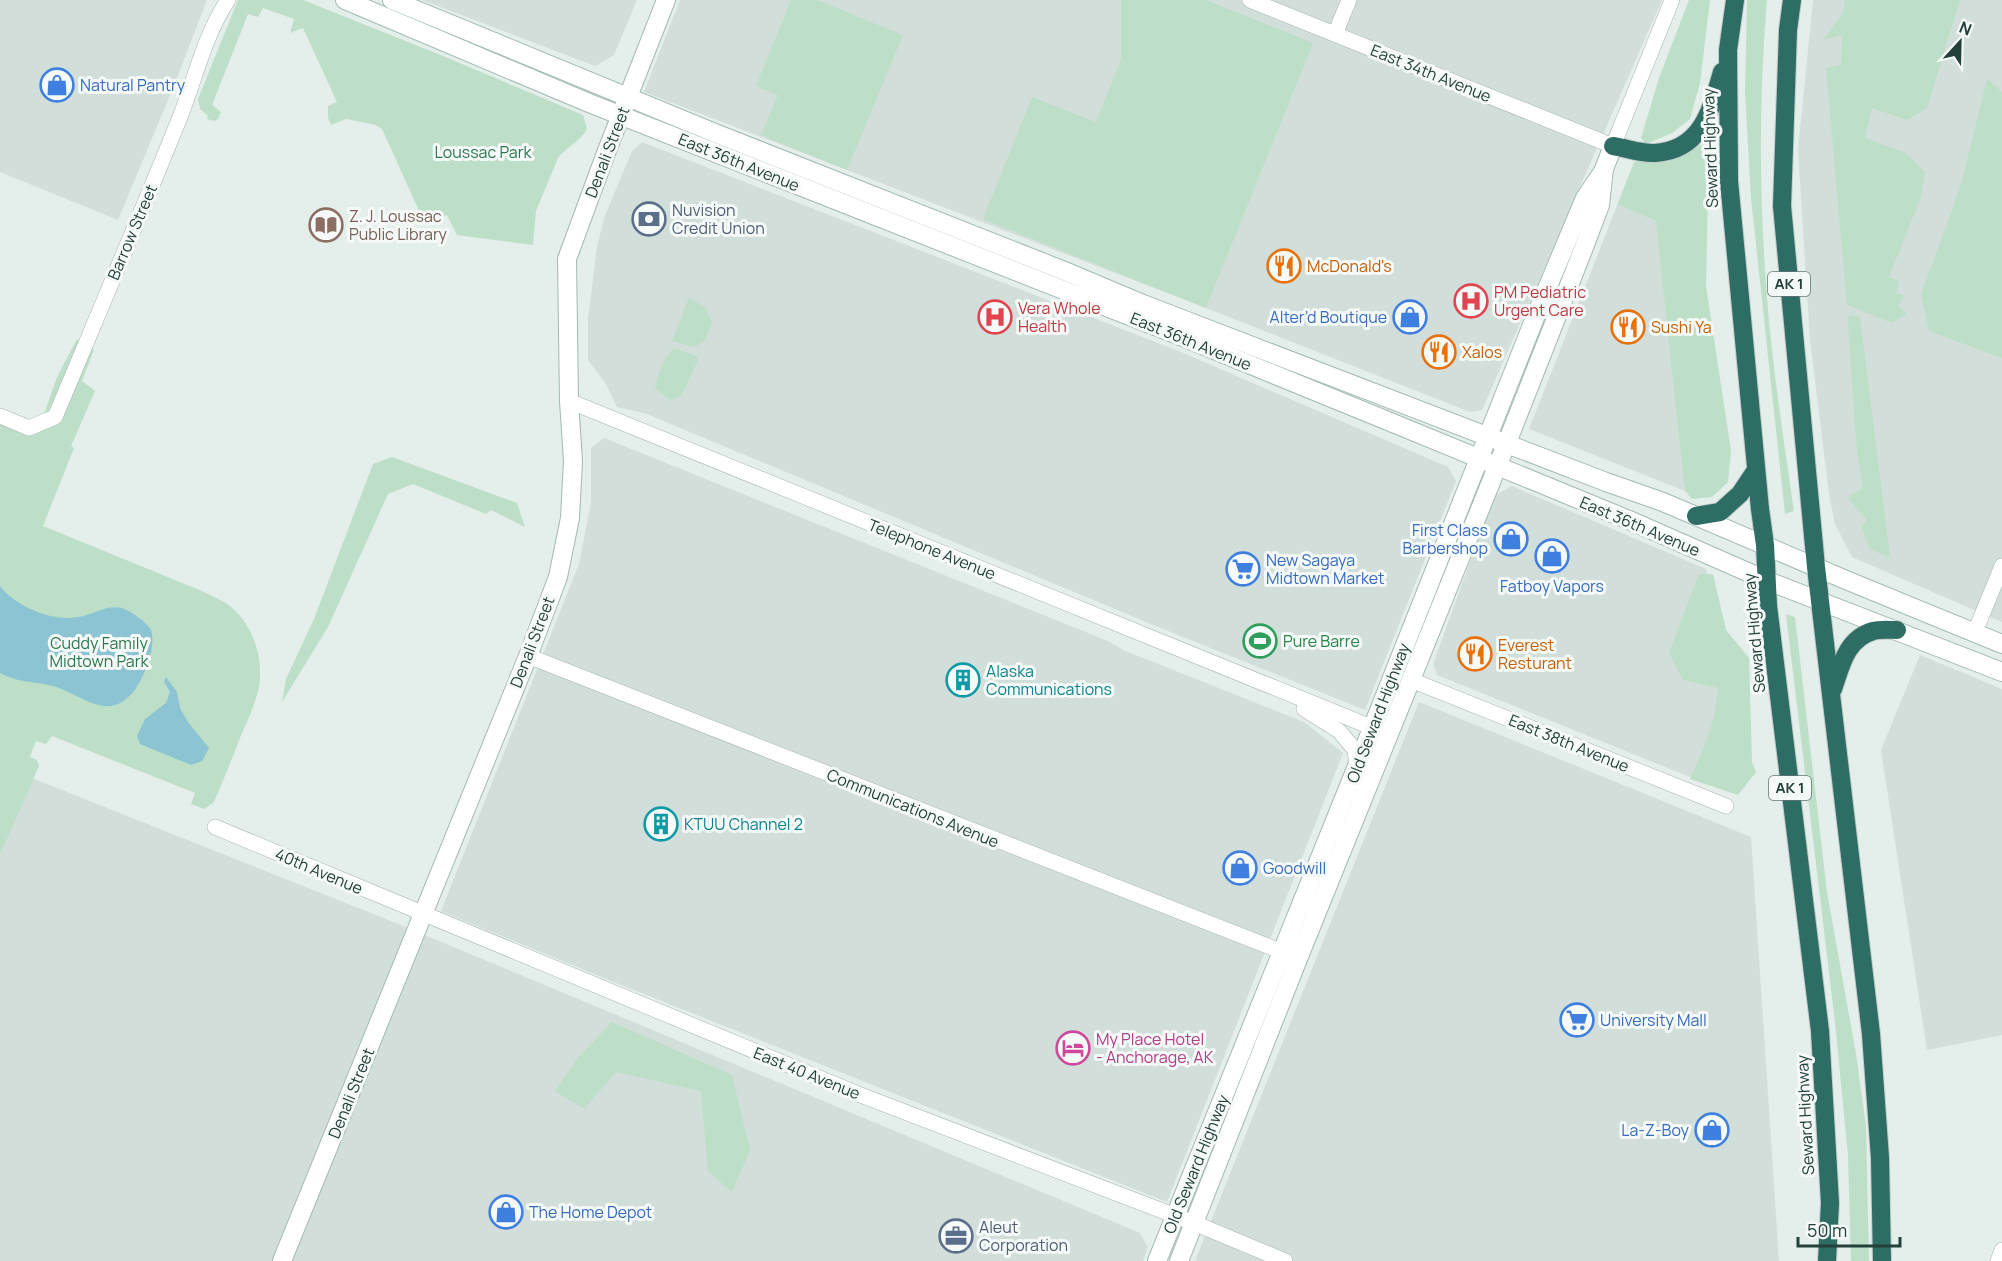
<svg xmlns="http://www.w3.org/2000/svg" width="2002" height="1261" viewBox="0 0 2002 1261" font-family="Manrope,sans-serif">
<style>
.built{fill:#d2ded9}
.green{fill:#bddfc8}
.water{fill:#8cc4d3}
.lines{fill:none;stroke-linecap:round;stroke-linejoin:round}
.street-casing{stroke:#a6b6b2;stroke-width:16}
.secondary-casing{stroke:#a2bab3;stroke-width:20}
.highway-casing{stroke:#c1cac8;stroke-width:20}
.street{stroke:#fff;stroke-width:15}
.secondary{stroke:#fff;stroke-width:18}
.highway{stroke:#2e6d64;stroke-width:18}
.labels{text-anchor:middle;stroke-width:6;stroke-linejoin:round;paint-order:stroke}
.shield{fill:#f5faf8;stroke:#627873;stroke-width:1.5}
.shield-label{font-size:15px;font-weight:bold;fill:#23403a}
.street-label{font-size:16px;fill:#23403a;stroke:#f5faf8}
.shop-label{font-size:16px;fill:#366cbe;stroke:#f5faf8;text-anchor:start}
.park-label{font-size:16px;fill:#2c784e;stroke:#f5faf8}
.service-label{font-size:16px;fill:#4e5e75;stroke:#f5faf8;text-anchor:start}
.education-label{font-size:16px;fill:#785e54;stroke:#f5faf8;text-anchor:start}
.food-label{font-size:16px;fill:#c56008;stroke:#f5faf8;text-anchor:start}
.health-label{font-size:16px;fill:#be3a42;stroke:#f5faf8;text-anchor:start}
.leisure-label{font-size:16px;fill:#27864d;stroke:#f5faf8;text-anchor:start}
.culture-label{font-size:16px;fill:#0d838f;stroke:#f5faf8;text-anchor:start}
.hotel-label{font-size:16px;fill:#b23c85;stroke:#f5faf8;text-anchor:start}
</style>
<rect width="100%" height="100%" fill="#e4eeea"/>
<g class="built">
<path d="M0,0H207L173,88L118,220L0,172Z"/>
<path d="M422,0H637L614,55L595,66Z"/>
<path d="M680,0H1662L1482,410L1470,412L1206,308L644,92Z"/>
<path d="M1813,0H2002V622L1852,557L1835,524L1829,494L1810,340L1798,150Z"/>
<path d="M642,142L1181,352L1448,467L1456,481L1365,710L1151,624L673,425L647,414L617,407L606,384L588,360V319L597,247L604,218L632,151Z"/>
<path d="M1629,175L1656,220L1664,279L1685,491L1529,429Z"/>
<path d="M604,438L1108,641L1123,650L1304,722L1343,753L1167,1202L606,979L441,911L579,564L591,503V448Z"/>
<path d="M1512,486L1706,569L1726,680L1710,785L1437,675L1433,664L1494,496Z"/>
<path d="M1920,655L2002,689V1035L1927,1050L1881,750Z"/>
<path d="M1419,702L1751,837L1779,1261H1195Z"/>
<path d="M32,778L391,921L1140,1233L1148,1247L1143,1261H0V855Z"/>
</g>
<g class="green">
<path d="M238,0H303L443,56L583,115L587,129C580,142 567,146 558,158L536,211L533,245L457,235L447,215L425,224L382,129L376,125L346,119L331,125L328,118V106L337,102L303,28L290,33L294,19L263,8L258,17L248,14L212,105L221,112L218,119L214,121L207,119L208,116L200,109L198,99Z"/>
<path d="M791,0H817L903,35L847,170L761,135L778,95L756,86Z"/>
<path d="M1121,0H1206L1313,43L1206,308L983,219L1032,97L1096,122L1121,59Z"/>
<path d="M1689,0H1710L1700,83L1690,119L1672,133L1646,144L1641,138L1659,78Z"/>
<path d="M1747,0H1767C1759,94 1759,189 1766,284C1771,359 1783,435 1794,511L1785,514L1751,198L1745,93Z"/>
<path d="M1845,0H1960L1927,108L1907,120L1872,108L1865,138L1906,153L1925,172L1921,197L1889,277L1899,281L1896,293L1904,296L1898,306L1907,314L1892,323L1847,305L1826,68L1841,65L1842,35L1823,40L1843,13Z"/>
<path d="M1987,79L2002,92V358L1929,331L1921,295L1961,185Z"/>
<path d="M1709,142L1706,286L1731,451L1728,482L1712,497L1692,499L1685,491L1656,221L1618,204L1634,162L1674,155Z"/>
<path d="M689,298L705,307L712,322L705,341L694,347L672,341Z"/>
<path d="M1849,315L1860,317L1890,558L1870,549L1861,527L1867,520L1848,498L1863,487L1857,451L1848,325Z"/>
<path d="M77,339L94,350L82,381L95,391L71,446L74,448L43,526L197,589C208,594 220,599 230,606C255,626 266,664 257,695C253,709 246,724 240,738C232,759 223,781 214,802L204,809L191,804L195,793L52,736L46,744L36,741L30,757L37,760L39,766L0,855V418L40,426L57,377Z"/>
<path d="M674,348L696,356L698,360L682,395L671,401L655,388C659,372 662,360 674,348Z"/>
<path d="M392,457L517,503L525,527L491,510L486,514L413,484L388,494L328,627L282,702L286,679L314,619L373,464Z"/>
<path d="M1699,574H1713L1726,630L1749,658L1752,762L1756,772L1738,795L1690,779C1705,746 1715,725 1718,688L1683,680L1669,653Z"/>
<path d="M1786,614L1795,617L1827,892L1856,1054L1866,1126L1869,1261H1851L1848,1155L1835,1022Z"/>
<path d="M612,1022L732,1075L750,1150L732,1192L708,1171L701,1091L616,1072L584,1109L555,1091L578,1058Z"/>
</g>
<g class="water">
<path d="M0,586C15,606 52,622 78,617C93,615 106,604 122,608C130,611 147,622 151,630C157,646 144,678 134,691C108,724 82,694 53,686C33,681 19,683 0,673Z"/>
<path d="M166,677L177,692L180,708L188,722L209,748L202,761L191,765L140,744L137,736L145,719L166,703L170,692L164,682Z"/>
</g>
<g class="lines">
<defs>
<g id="street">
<path d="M1250,0L1613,146L1672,0"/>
<path d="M1335,34L1349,0"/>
<path d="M569,401L1371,727"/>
<path d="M0,416L29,428L55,417C96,319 138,221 178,122C195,81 203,38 228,0"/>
<path d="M1975,632L2002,566"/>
<path d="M528,656L1293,956"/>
<path d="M1411,680L1726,806"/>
<path d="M1304,709L1339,731L1355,750L1357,766"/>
<path d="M215,827L858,1094L1194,1223L1285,1261"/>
<path d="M1998,1261L2002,1250"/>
</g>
<g id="secondary">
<path d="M345,0L589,103L1175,334L1405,428L1629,520L1768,581L2002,672"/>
<path d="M392,0L715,133L1067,272L1143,304L1606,482L1663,502L1846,580L2002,644"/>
<path d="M282,1261L528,656L558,577L570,518L573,461L569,401L567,259L606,153L666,0"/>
<path d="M1157,1261L1357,766L1538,310L1585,198L1602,173"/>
<path d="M1179,1261L1298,959L1512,430L1583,250L1600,205L1604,169L1613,146"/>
</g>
<g id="highway">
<path d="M1735,0L1728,50L1729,181L1760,509L1765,545L1768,606L1820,1031L1830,1203L1827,1261"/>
<path d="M1792,0L1788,30L1782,206L1816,567L1871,1034L1880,1158L1882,1261"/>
<path d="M1613,146C1626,148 1642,154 1655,153C1702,150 1711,110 1722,72"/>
<path d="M1696,516L1720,512L1740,494L1756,470"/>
<path d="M1833,689C1841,666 1846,639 1873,631C1880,629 1889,630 1897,630"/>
</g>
</defs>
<use href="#street" class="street-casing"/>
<use href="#secondary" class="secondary-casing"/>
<use href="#highway" class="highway-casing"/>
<use href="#street" class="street"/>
<use href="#secondary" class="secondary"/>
<use href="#highway" class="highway"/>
</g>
<defs>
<symbol id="shop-ring" viewBox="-11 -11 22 22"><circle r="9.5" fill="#f5faf8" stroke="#3f7fe0" stroke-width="1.5"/><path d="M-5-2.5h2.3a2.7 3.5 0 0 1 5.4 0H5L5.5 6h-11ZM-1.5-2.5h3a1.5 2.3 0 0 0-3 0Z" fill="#3f7fe0"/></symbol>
<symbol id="bank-ring" viewBox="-11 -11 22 22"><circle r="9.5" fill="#f5faf8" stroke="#5c6f8a" stroke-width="1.5"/><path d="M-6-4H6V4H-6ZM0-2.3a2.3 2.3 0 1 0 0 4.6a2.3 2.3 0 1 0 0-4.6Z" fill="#5c6f8a"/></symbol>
<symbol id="library-ring" viewBox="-11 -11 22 22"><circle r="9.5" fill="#f5faf8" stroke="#8d6e63" stroke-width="1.5"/><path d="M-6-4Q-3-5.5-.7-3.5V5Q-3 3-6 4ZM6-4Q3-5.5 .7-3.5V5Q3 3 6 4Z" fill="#8d6e63"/></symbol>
<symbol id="restaurant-ring" viewBox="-11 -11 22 22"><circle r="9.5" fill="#f5faf8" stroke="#e8710a" stroke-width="1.5"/><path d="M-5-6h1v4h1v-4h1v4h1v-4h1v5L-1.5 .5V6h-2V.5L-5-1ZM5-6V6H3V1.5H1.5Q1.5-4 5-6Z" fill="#e8710a"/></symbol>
<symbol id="hospital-ring" viewBox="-11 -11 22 22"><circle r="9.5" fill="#f5faf8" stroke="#e0444e" stroke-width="1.5"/><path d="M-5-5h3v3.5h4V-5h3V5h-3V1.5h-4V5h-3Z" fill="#e0444e"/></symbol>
<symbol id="supermarket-ring" viewBox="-11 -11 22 22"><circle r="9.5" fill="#f5faf8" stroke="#3f7fe0" stroke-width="1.5"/><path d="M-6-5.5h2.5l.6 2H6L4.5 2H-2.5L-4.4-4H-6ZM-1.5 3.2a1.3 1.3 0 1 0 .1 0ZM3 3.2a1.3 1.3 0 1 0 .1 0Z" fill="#3f7fe0"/></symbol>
<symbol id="stadium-ring" viewBox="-11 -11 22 22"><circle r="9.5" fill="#f5faf8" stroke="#2e9e5b" stroke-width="1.5"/><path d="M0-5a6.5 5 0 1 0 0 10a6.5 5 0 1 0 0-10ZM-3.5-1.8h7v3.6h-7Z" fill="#2e9e5b"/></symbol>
<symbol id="building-ring" viewBox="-11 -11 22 22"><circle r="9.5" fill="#f5faf8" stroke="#0f9aa8" stroke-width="1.5"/><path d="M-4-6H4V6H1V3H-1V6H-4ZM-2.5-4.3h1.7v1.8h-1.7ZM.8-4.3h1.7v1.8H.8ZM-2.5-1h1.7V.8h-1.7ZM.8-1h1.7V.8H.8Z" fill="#0f9aa8"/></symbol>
<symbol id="hotel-ring" viewBox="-11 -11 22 22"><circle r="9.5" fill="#f5faf8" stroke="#d1479c" stroke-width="1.5"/><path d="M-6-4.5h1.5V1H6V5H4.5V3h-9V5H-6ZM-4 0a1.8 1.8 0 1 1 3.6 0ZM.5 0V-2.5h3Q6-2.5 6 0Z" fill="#d1479c"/></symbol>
<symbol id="office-ring" viewBox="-11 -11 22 22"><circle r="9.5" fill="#f5faf8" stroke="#5c6f8a" stroke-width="1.5"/><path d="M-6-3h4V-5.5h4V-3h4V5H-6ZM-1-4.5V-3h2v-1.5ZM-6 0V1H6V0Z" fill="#5c6f8a"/></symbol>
</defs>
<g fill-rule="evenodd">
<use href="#shop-ring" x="38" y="66" width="38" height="38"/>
<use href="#bank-ring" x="630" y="200" width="38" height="38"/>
<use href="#library-ring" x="307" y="206" width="38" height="38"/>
<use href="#restaurant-ring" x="1265" y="247" width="38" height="38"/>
<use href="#hospital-ring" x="1452" y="282" width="38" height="38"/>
<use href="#hospital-ring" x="976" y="298" width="38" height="38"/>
<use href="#shop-ring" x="1391" y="298" width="38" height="38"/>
<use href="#restaurant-ring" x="1609" y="308" width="38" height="38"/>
<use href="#restaurant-ring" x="1420" y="333" width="38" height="38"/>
<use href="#shop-ring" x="1492" y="520" width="38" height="38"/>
<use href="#shop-ring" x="1533" y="537" width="38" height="38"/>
<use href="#supermarket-ring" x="1224" y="550" width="38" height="38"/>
<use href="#stadium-ring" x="1241" y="622" width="38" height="38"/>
<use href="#restaurant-ring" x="1456" y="635" width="38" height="38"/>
<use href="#building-ring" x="944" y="661" width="38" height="38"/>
<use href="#building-ring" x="642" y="805" width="38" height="38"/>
<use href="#shop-ring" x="1221" y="849" width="38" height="38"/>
<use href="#supermarket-ring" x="1558" y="1001" width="38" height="38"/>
<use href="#hotel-ring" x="1054" y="1029" width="38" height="38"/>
<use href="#shop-ring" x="1693" y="1111" width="38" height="38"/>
<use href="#shop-ring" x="487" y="1193" width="38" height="38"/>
<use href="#office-ring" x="937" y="1217" width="38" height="38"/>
</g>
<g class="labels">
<g class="shield">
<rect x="1768" y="272" width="42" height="24" rx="4.5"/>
<rect x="1769" y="776" width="42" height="24" rx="4.5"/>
</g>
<g class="shield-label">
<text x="1789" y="289">AK 1</text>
<text x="1790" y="793">AK 1</text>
</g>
<g class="street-label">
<text transform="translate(1431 73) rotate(22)" y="6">East 34th Avenue</text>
<text transform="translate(1710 148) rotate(-92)" y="6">Seward Highway</text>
<text transform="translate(607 152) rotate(-69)" y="6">Denali Street</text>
<text transform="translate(739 162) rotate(22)" y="6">East 36th Avenue</text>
<text transform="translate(132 232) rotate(-67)" y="6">Barrow Street</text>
<text transform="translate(1191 341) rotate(22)" y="6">East 36th Avenue</text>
<text transform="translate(1640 526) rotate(23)" y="6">East 36th Avenue</text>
<text transform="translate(932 549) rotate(22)" y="6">Telephone Avenue</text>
<text transform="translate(1754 633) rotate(-95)" y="6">Seward Highway</text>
<text transform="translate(532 642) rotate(-69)" y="6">Denali Street</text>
<text transform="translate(1378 713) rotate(-69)" y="6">Old Seward Highway</text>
<text transform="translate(1569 743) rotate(22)" y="6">East 38th Avenue</text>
<text transform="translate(913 808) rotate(22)" y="6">Communications Avenue</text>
<text transform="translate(319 871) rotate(23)" y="6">40th Avenue</text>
<text transform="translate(807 1073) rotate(22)" y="6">East 40 Avenue</text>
<text transform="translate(351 1093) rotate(-68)" y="6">Denali Street</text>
<text transform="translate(1805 1115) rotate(-93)" y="6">Seward Highway</text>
<text transform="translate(1196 1164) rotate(-68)" y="6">Old Seward Highway</text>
</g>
<g class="shop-label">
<text x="80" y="91">Natural Pantry</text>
<text x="1387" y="323" text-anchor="end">Alter’d Boutique</text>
<text x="1488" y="536" text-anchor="end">First Class<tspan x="1488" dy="18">Barbershop</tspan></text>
<text x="1266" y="566">New Sagaya<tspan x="1266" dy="18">Midtown Market</tspan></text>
<text x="1552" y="592" text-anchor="middle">Fatboy Vapors</text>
<text x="1263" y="874">Goodwill</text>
<text x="1600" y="1026">University Mall</text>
<text x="1689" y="1136" text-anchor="end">La-Z-Boy</text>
<text x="529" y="1218">The Home Depot</text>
</g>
<g class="park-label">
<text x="483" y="158">Loussac Park</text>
<text x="99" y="649">Cuddy Family<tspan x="99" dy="18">Midtown Park</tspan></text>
</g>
<g class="service-label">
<text x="672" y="216">Nuvision<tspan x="672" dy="18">Credit Union</tspan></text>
<text x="979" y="1233">Aleut<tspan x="979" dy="18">Corporation</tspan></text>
</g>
<g class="education-label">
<text x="349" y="222">Z. J. Loussac<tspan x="349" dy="18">Public Library</tspan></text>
</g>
<g class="food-label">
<text x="1307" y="272">McDonald's</text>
<text x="1651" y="333">Sushi Ya</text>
<text x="1462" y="358">Xalos</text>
<text x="1498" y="651">Everest<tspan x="1498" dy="18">Resturant</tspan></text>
</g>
<g class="health-label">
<text x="1494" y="298">PM Pediatric<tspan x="1494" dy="18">Urgent Care</tspan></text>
<text x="1018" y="314">Vera Whole<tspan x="1018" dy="18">Health</tspan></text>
</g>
<g class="leisure-label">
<text x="1283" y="647">Pure Barre</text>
</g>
<g class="culture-label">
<text x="986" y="677">Alaska<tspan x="986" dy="18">Communications</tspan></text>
<text x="684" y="830">KTUU Channel 2</text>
</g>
<g class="hotel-label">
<text x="1096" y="1045">My Place Hotel<tspan x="1096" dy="18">- Anchorage, AK</tspan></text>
</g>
</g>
<g transform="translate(1960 42) rotate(22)" stroke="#f5faf8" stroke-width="4.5" paint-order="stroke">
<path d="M0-4.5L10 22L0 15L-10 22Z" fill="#23403a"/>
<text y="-9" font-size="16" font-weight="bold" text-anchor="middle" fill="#23403a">N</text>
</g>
<path d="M1798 1237v9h102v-9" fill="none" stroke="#23403a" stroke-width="3"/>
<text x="1807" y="1237" font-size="18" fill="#23403a" stroke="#f5faf8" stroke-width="4.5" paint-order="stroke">50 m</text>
</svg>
